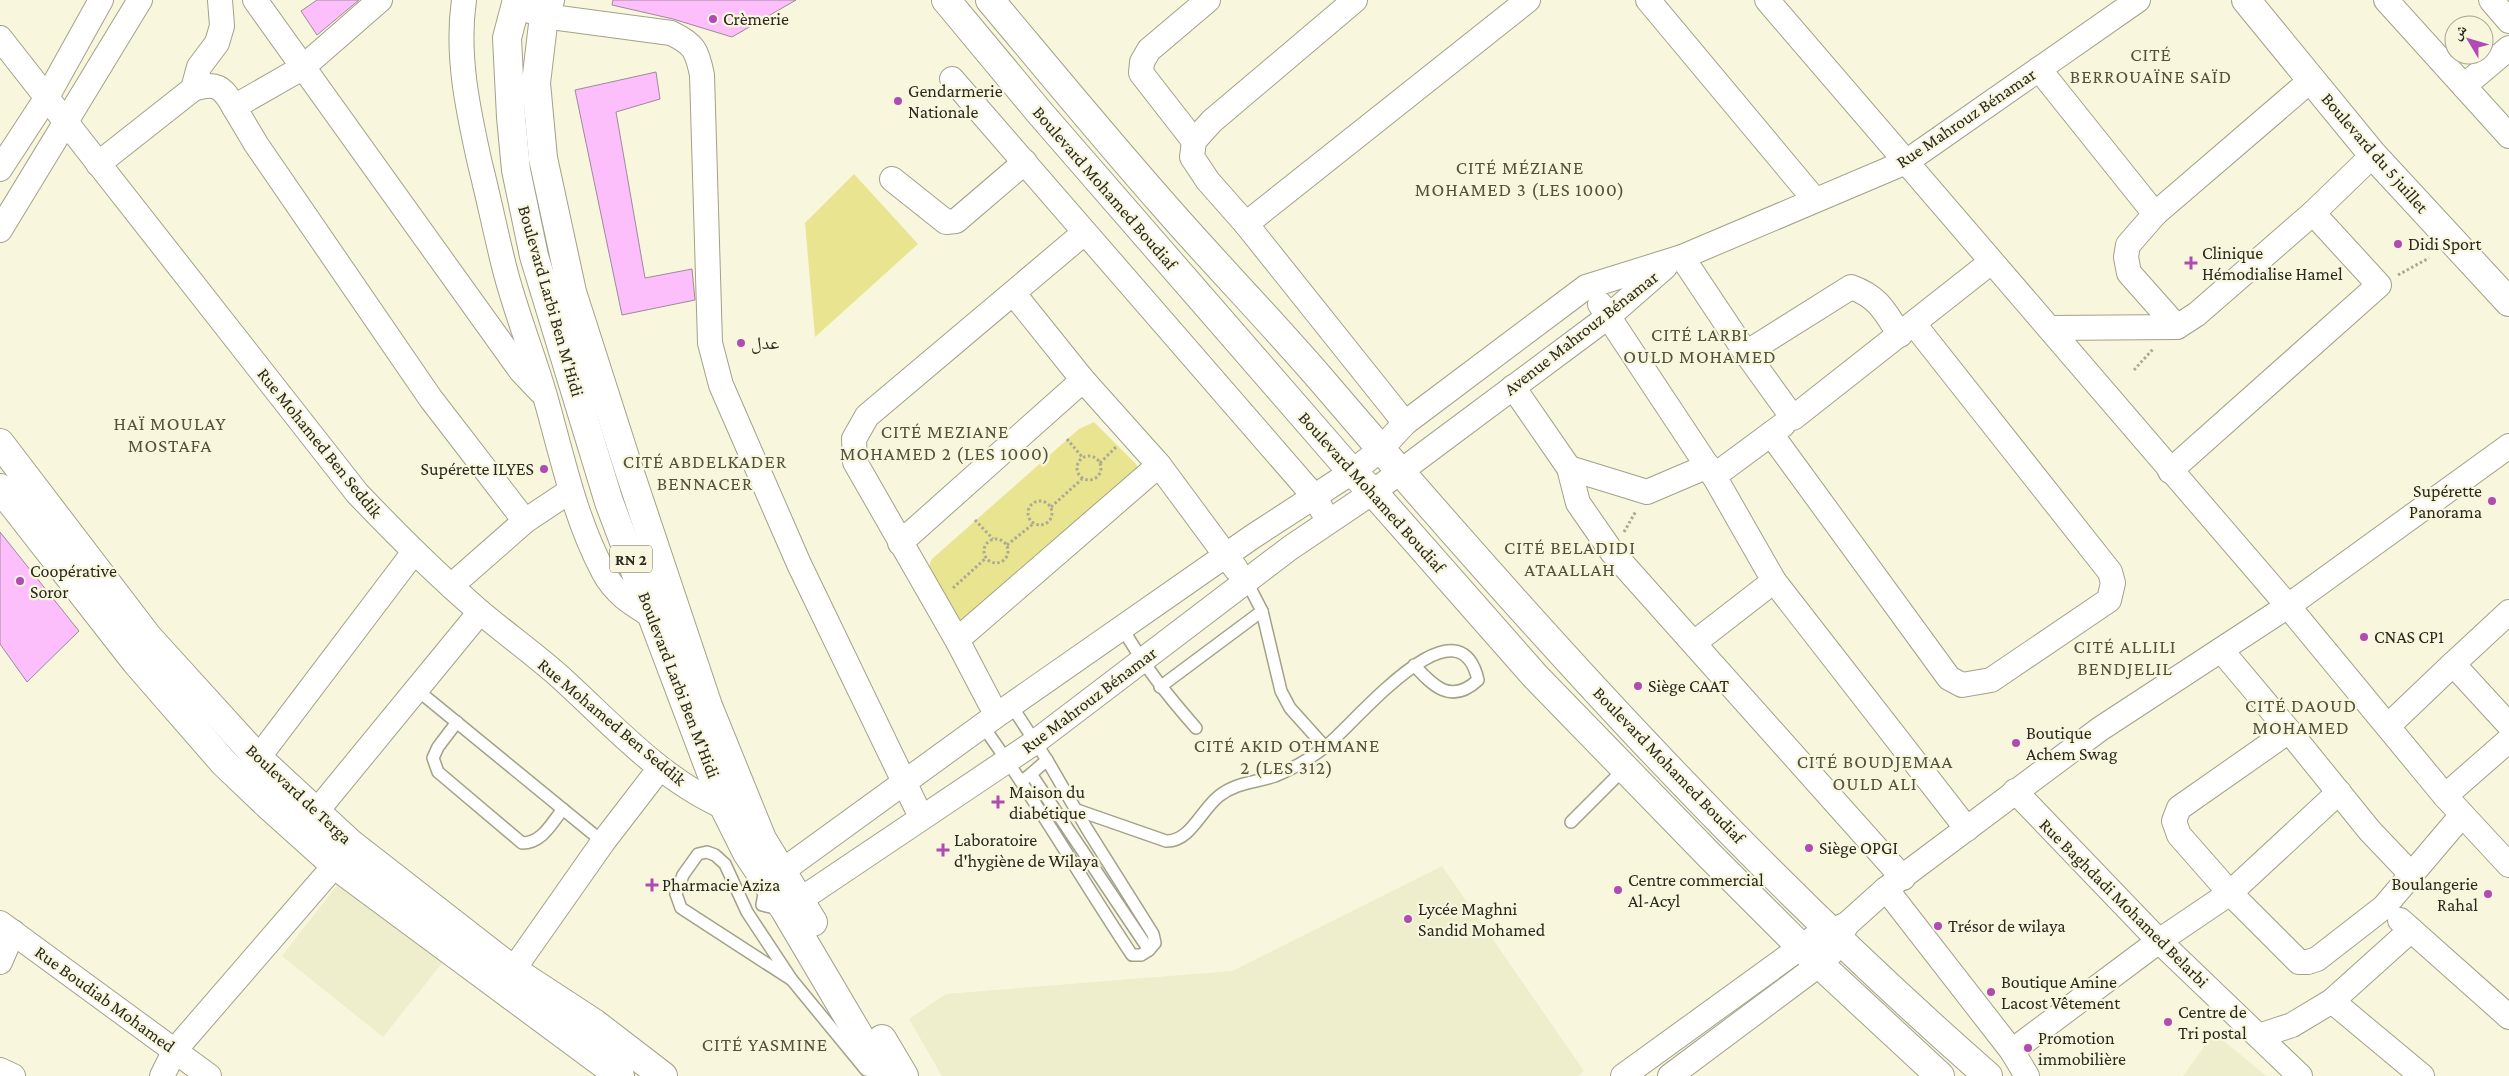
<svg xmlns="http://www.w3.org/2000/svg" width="2509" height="1076" viewBox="0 0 2509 1076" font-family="'Crimson Pro','Noto Naskh Arabic',serif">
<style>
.built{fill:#eeedcc}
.green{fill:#e9e490}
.building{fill:#fdbefc;stroke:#9c8a9b}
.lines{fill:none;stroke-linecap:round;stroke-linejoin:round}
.lane-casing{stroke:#a2a189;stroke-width:14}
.street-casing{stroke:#a2a189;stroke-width:26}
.secondary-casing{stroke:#a2a189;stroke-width:30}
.primary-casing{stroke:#a2a189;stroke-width:30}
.path{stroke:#aaa996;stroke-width:3;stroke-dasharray:2.5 2.5;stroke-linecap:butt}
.lane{stroke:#fff;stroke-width:11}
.street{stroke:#fff;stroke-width:24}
.secondary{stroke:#fff;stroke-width:28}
.primary{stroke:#fff;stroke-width:28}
.poi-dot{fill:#af4bb1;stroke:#f8f7de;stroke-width:2}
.labels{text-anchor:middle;stroke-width:4.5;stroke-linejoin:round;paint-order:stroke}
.shield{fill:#f8f7de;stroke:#686759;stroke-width:1}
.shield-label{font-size:16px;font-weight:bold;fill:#2a2920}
.poi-label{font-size:18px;fill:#2a2920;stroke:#f8f7de;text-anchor:start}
.street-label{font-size:18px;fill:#2a2920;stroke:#f8f7de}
.neighbourhood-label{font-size:19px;letter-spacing:1px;fill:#53523d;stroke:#f8f7de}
</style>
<rect width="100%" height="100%" fill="#f8f7de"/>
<g class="built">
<path d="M1442,866L1584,1071L1578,1076H942L909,1019L946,994L1232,971Z"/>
<path d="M338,884L443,962L383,1037L282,956Z"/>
<path d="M2214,1033L2266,1076H2183Z"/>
</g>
<g class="green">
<path d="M854,174L918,244L815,337L805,223Z"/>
<path d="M1094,422L1137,465V479L970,625L958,623L927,571L932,559L1079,429Z"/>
</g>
<g class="building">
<path d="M317,0H359L317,35L301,11Z"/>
<path d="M613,0H796L732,37L673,19L612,5Z"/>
<path d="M656,72L660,99L616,112L645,278L692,269L695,300L622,315L575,90Z"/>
<path d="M0,532L79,631L27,682L0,644Z"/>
</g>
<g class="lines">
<defs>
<g id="lane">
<path d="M1247,582L1262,611L1281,691L1290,708L1325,747"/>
<path d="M1122,627C1143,665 1168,696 1196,728"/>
<path d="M1160,687L1262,611"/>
<path d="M416,689L603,842"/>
<path d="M1007,705H1011L1047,760"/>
<path d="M457,722L438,747L433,758L438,772L522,843C542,843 551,824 563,809"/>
<path d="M983,723L982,725C1036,799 1081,879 1132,955H1141L1149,950L1031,774L1022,781"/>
<path d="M1031,774L1047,760L1087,829L1153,934L1155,943L1149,950"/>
<path d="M1077,810L1166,841C1190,842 1201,810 1219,796C1237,782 1255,783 1275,776C1292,769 1311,758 1325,747C1353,726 1458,593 1478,680C1451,705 1433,686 1414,665"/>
<path d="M1571,822L1625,768"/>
<path d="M707,852L715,855L725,864L747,912L792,980L681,908L676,894L683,875L698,854Z"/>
<path d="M765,888L762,905L780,909"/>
<path d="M792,980L866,1070"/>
</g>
<g id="street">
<path d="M255,0L521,371L540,391"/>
<path d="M464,0C456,55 468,110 480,164C489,199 496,235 505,270C516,313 533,354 545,396C562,455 574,516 603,571C614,593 632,604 652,616"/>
<path d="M1355,0L1212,121L1194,141L1192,157L1208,181L1246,224L1405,423"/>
<path d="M1648,0L1815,200"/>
<path d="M1767,0L2288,606L2445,796L2509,865"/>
<path d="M2386,0L2509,136"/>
<path d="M2491,0L2509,21"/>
<path d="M514,5L544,16L671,33C694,44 697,50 702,75L710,343L721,385L799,564L921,817"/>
<path d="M0,38L357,493C396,534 436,574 479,611C505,633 533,653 559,676C610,722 660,779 724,807L736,802"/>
<path d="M2039,69L2155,214L2311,80"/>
<path d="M952,79L1314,496L1322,510"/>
<path d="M2464,86L2509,48"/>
<path d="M193,89L199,67L217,43L222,26L220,0"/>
<path d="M234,107L256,144L431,399L525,521"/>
<path d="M1194,141L1141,73L1142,62L1149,50L1208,0"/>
<path d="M98,164L193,89C216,82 222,86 234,107L302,68L380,0"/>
<path d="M0,169L47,97L101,0"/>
<path d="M892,179L946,222L956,221L1025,162"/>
<path d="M2155,214L2128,245L2126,257L2129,273L2177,327"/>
<path d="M1246,224L1528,0"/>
<path d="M0,230L140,0"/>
<path d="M1682,257L1746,353L1793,418L1991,262"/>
<path d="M1014,294L1083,380L1159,465L1236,569"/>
<path d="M1600,304L1714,476L1783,425"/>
<path d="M2050,328L2177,327L2197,314L2313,213L2373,155"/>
<path d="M1746,353L1851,287C1879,297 1885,312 1900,335"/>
<path d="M1513,387L1569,468L1578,503L1612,552L1903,878"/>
<path d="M1771,434L1949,678L1962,685L1991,680L2109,600L2113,583L2110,572L1914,324"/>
<path d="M1569,468L1647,492L1708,466"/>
<path d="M2170,471L2379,285L2313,213"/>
<path d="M1714,476L1774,581L1967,829"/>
<path d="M900,543L1083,380"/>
<path d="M451,586L525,521L570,491"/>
<path d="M2509,612L2453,664L2509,725"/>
<path d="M957,640L1159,465"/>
<path d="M1694,643L1774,581"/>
<path d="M2221,650L2289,731"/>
<path d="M990,703L957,640L855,462L854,439L867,416L1084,233"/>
<path d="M2388,726L2453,664"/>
<path d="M258,758L414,552"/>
<path d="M2015,791L2159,941L2300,1076"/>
<path d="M2445,796L2509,740"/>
<path d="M316,812L480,612"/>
<path d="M2412,875L2370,831L2289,731L2179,808L2174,821L2179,835L2230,893L2299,962H2308L2317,959L2384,907L2462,815"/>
<path d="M767,882L997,715L1252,537L1352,472L1380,450L1405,423L1586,287L1682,257L1906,162L2138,0"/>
<path d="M1886,889L2012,1051L2027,1076"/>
<path d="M785,910L1035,742L1290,548L1373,492L1609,316L1665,267"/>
<path d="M2400,920L2509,1017"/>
<path d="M0,923L209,1076"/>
<path d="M0,962L13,932"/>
<path d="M513,970L603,842L660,768"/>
<path d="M2332,1001L2422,1076"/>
<path d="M2259,1036L2292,1025L2332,1001L2411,930"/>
<path d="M2012,1051L2159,941L2230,893L2339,792"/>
<path d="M0,1070L13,1076"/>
<path d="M162,1076L175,1050L335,865L345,851"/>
<path d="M1623,1076L1815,937L1847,924L1886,889L2100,729L2288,606L2509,446"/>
<path d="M1670,1076L1820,964L1831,953L1847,924"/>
</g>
<g id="secondary">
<path d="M2246,0L2373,155L2509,302"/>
<path d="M0,443L148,637L258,758L350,843L513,970L594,1023L663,1076"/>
<path d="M0,488L136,662L224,763L267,804L335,865L620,1076"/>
</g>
<g id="primary">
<path d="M517,0L507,38L511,117L516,170L534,256L609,502L724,807L747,853L785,910L883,1076"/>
<path d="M550,0L544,16L536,83L543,158L572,292L630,473L708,706L762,839L813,922"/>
<path d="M946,0L1040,113L1352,472L1373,492L1535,676L1710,856L1801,947L1940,1076"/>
<path d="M990,0C1047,68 1103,136 1162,203C1215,264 1272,322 1325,384C1532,626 1747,865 1988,1076"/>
<path d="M882,1039L904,1076"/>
</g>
</defs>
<use href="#lane" class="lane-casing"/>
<use href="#street" class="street-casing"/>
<use href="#secondary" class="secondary-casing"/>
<use href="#primary" class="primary-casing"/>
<g class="path">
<path d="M2398,275L2429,258"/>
<path d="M2134,370L2154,348"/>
<path d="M1067,439L1083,458"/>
<circle cx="1089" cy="468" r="12"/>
<path d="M1100,463L1116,447"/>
<circle cx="1040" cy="513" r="12"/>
<path d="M1051,507L1082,479"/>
<path d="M975,520L993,539"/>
<path d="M1624,532L1636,511"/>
<circle cx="996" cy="551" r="12"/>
<path d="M1007,545L1033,524"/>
<path d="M953,588L986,558"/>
</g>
<use href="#lane" class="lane"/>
<use href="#street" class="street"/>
<use href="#secondary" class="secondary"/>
<use href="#primary" class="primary"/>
</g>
<g class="poi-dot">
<circle cx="713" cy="19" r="5"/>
<circle cx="898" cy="101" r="5"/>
<circle cx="2398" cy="244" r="5"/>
<path d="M2188.5 255.5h5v5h5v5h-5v5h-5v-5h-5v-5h5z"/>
<circle cx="741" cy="343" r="5"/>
<circle cx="544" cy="469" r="5"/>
<circle cx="2492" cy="501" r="5"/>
<circle cx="20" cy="581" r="5"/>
<circle cx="2364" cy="637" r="5"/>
<circle cx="1638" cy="686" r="5"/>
<circle cx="2016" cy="743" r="5"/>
<path d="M995.5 794.5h5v5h5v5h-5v5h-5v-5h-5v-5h5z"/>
<circle cx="1809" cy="848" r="5"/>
<path d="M940.5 842.5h5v5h5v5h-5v5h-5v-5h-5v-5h5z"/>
<path d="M649.5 877.5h5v5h5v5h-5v5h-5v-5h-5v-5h5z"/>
<circle cx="1618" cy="890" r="5"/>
<circle cx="2488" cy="894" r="5"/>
<circle cx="1408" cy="919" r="5"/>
<circle cx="1938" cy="926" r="5"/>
<circle cx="1991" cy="992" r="5"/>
<circle cx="2168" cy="1022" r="5"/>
<circle cx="2028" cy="1048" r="5"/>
</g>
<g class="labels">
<rect class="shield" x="610" y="545.5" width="42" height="27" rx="4"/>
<g class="shield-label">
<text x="631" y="565">RN 2</text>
</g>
<g class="poi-label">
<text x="723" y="25">Crèmerie</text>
<text x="908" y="97">Gendarmerie<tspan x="908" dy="21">Nationale</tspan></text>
<text x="2408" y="250">Didi Sport</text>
<text x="2202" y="259">Clinique<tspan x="2202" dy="21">Hémodialise Hamel</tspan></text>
<text x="751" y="349">عدل</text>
<text x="534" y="475" text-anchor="end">Supérette ILYES</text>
<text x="2482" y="497" text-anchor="end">Supérette<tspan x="2482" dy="21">Panorama</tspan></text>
<text x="30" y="577">Coopérative<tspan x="30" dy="21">Soror</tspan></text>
<text x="2374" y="643">CNAS CP1</text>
<text x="1648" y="692">Siège CAAT</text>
<text x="2026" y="739">Boutique<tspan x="2026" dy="21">Achem Swag</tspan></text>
<text x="1009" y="798">Maison du<tspan x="1009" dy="21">diabétique</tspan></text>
<text x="954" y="846">Laboratoire<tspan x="954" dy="21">d'hygiène de Wilaya</tspan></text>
<text x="1819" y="854">Siège OPGI</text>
<text x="1628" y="886">Centre commercial<tspan x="1628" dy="21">Al-Acyl</tspan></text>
<text x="2478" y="890" text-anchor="end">Boulangerie<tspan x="2478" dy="21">Rahal</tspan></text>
<text x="662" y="891">Pharmacie Aziza</text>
<text x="1418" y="915">Lycée Maghni<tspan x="1418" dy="21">Sandid Mohamed</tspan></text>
<text x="1948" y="932">Trésor de wilaya</text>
<text x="2001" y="988">Boutique Amine<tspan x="2001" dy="21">Lacost Vêtement</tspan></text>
<text x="2178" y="1018">Centre de<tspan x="2178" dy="21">Tri postal</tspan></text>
<text x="2038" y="1044">Promotion<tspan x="2038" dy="21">immobilière</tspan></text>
</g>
<g class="street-label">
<text transform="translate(1966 118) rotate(-34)" y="6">Rue Mahrouz Bénamar</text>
<text transform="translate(2375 153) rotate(49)" y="6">Boulevard du 5 juillet</text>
<text transform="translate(1105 188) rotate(49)" y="6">Boulevard Mohamed Boudiaf</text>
<text transform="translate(551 301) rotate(74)" y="6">Boulevard Larbi Ben M'Hidi</text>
<text transform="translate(1581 333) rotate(-38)" y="6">Avenue Mahrouz Bénamar</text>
<text transform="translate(320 443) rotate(51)" y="6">Rue Mohamed Ben Seddik</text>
<text transform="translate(1372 492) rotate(48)" y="6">Boulevard Mohamed Boudiaf</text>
<text transform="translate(679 685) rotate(69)" y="6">Boulevard Larbi Ben M'Hidi</text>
<text transform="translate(1089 700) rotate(-37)" y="6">Rue Mahrouz Bénamar</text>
<text transform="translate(612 722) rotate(40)" y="6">Rue Mohamed Ben Seddik</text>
<text transform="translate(1669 765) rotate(46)" y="6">Boulevard Mohamed Boudiaf</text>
<text transform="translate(299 794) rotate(43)" y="6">Boulevard de Terga</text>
<text transform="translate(2124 903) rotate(45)" y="6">Rue Baghdadi Mohamed Belarbi</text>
<text transform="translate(105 999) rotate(36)" y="6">Rue Boudiab Mohamed</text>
</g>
<g class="neighbourhood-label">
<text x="2151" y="61">CITÉ<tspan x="2151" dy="22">BERROUAÏNE SAÏD</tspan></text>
<text x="1520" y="174">CITÉ MÉZIANE<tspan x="1520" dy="22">MOHAMED 3 (LES 1000)</tspan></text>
<text x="1700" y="341">CITÉ LARBI<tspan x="1700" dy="22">OULD MOHAMED</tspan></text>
<text x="170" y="430">HAÏ MOULAY<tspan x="170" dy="22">MOSTAFA</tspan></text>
<text x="945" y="438">CITÉ MEZIANE<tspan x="945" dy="22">MOHAMED 2 (LES 1000)</tspan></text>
<text x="705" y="468">CITÉ ABDELKADER<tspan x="705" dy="22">BENNACER</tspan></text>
<text x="1570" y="554">CITÉ BELADIDI<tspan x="1570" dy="22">ATAALLAH</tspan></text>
<text x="2125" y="653">CITÉ ALLILI<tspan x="2125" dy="22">BENDJELIL</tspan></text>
<text x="2301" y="712">CITÉ DAOUD<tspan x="2301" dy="22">MOHAMED</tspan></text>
<text x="1287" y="752">CITÉ AKID OTHMANE<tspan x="1287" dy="22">2 (LES 312)</tspan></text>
<text x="1875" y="768">CITÉ BOUDJEMAA<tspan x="1875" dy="22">OULD ALI</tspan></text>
<text x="765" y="1051">CITÉ YASMINE</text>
</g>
</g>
<g transform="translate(2469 40) rotate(308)"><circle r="24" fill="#f8f7de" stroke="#a6a592"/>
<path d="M0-4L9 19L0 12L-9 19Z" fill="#af4bb1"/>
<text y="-8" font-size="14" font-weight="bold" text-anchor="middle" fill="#2a2920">ش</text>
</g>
</svg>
